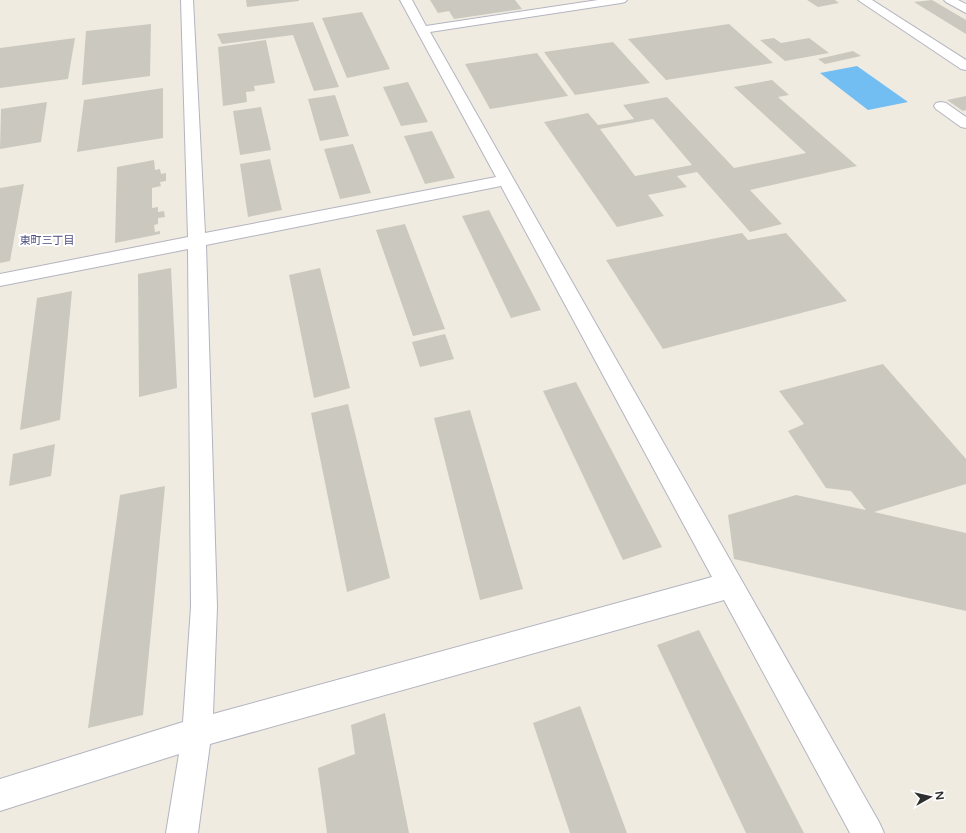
<svg xmlns="http://www.w3.org/2000/svg" width="966" height="833" viewBox="0 0 966 833" font-family="'Varela Round','Noto Sans JP',sans-serif">
<style>
.water{fill:#72bef3}
.building{fill:#cbc9bf;fill-rule:evenodd}
.lines{fill:none;stroke-linecap:round;stroke-linejoin:round}
.minor-casing{stroke:#b4b4c1;stroke-width:2}
.minor{fill:#fff;fill-rule:evenodd}
.labels{text-anchor:middle;stroke-width:4;stroke-linejoin:round;paint-order:stroke}
.far-neighbourhood-label{font-size:11px;fill:#4c4d81;stroke:#fff}
</style>
<rect width="100%" height="100%" fill="#efebe1"/>
<path class="water" d="M857,66L908,102L868,110L820,73Z"/>
<g class="building">
<path d="M246,0H299V1L247,7Z"/>
<path d="M430,0H515L522,9L454,19L449,11L438,13Z"/>
<path d="M807,0H835L839,3L818,7Z"/>
<path d="M932,0L966,20V34L914,2Z"/>
<path d="M362,12L390,69L347,78L322,18Z"/>
<path d="M313,22L339,87L314,91L293,35L222,44L217,34Z"/>
<path d="M151,24L150,76L82,85L86,31Z"/>
<path d="M729,24L773,63L666,80L628,39Z"/>
<path d="M75,38L68,79L0,88V48Z"/>
<path d="M774,38L781,43L809,38L829,53L785,61L760,40Z"/>
<path d="M266,40L275,83L254,86L255,91L246,92L247,102L223,106L218,47Z"/>
<path d="M613,42L650,83L575,95L544,52Z"/>
<path d="M853,51L861,56L825,64L818,59Z"/>
<path d="M537,53L568,96L490,109L465,64Z"/>
<path d="M772,80L789,95L778,97L857,166L750,190L782,224L750,232L697,172L677,176L687,187L648,195L664,216L617,227L544,122L588,113L598,125L634,119L623,105L667,97L734,168L806,153L734,87ZM653,119L692,165L635,176L600,129Z"/>
<path d="M408,82L428,122L401,126L383,87Z"/>
<path d="M163,88V138L77,152L84,100Z"/>
<path d="M335,95L349,136L320,141L308,99Z"/>
<path d="M966,96V110L963,111L947,100Z"/>
<path d="M47,102L41,142L0,149L1,109Z"/>
<path d="M261,107L271,150L240,155L233,111Z"/>
<path d="M432,131L455,178L425,184L404,136Z"/>
<path d="M353,144L371,193L340,199L324,149Z"/>
<path d="M270,159L282,210L248,217L240,164Z"/>
<path d="M154,160L155,170L160,169L161,174L166,173V181L160,182L161,186L152,188V208L158,207V212L164,211L165,217L158,218V224L154,225L155,232L160,231V234L115,243L117,167Z"/>
<path d="M24,184L10,261L0,263V188Z"/>
<path d="M489,210L541,310L511,318L462,216Z"/>
<path d="M405,224L445,329L413,336L376,230Z"/>
<path d="M742,233L748,240L786,233L847,301L663,349L606,260Z"/>
<path d="M171,268L177,388L139,397L138,274Z"/>
<path d="M320,268L350,388L314,398L289,275Z"/>
<path d="M72,291L60,420L20,430L37,298Z"/>
<path d="M445,334L454,359L420,367L412,342Z"/>
<path d="M883,364L966,459V484L874,512L966,533V611L734,559L728,515L796,495L866,510L851,491L826,488L788,431L804,424L779,391Z"/>
<path d="M576,382L662,547L623,560L543,391Z"/>
<path d="M348,404L390,578L347,592L311,413Z"/>
<path d="M470,410L523,589L480,600L434,418Z"/>
<path d="M55,444L51,476L9,486L13,454Z"/>
<path d="M165,486L143,715L88,728L120,495Z"/>
<path d="M699,630L804,833H746L657,645Z"/>
<path d="M580,706L627,833H570L533,723Z"/>
<path d="M385,713L409,833H327L318,768L355,754L351,725Z"/>
</g>
<g class="lines">
<defs>
<g id="minor">
<path d="M181,0H193L205,233L496,177L400,0H412L426,26L598,0H627L625,2L621,3L430,32L879,822L884,833H850L724,600L210,744L198,833H166L179,754L0,811V779L183,722L191,607L188,249L0,286V274L188,237ZM501,186L712,577L213,714L217,607L206,245Z"/>
<path d="M858,0H872L966,60V70L961,69Z"/>
<path d="M944,0H958L966,4V13L946,2Z"/>
<path d="M941,102L946,103L966,117V128L961,127L936,109L934,106L936,103Z"/>
</g>
</defs>
<use href="#minor" class="minor-casing"/>
<use href="#minor" class="minor"/>
</g>
<g class="labels">
<g class="far-neighbourhood-label">
<text x="47" y="244">東町三丁目</text>
</g>
</g>
<g transform="translate(930 797) rotate(82)" stroke="#ffffff" stroke-width="3" paint-order="stroke">
<path d="M0-3L7 15L0 10L-7 15Z" fill="#2e2e2e"/>
<text y="-6" font-size="11" font-weight="bold" text-anchor="middle" fill="#2e2e2e">N</text>
</g>
</svg>
